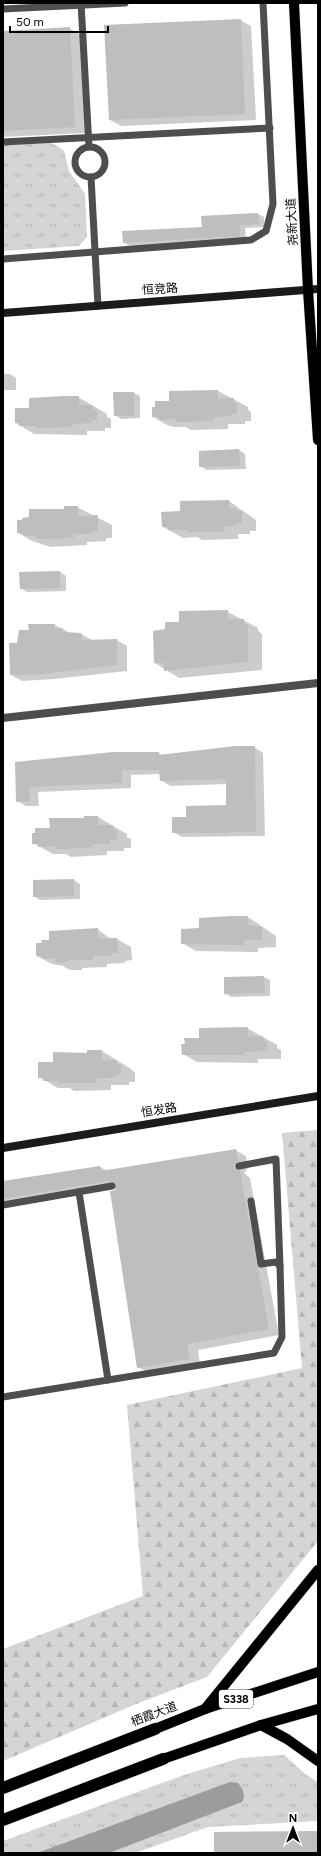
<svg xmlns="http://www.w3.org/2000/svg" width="321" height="1856" viewBox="0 0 321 1856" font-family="Figtree,'Noto Sans SC',sans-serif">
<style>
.grass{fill:url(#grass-tufts)}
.forest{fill:url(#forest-firs)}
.water{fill:#9c9c9c}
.shadow{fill:#0003}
.building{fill:#bebebe}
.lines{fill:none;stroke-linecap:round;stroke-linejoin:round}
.primary-casing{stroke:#dbdbdb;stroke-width:11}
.highway-casing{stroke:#dbdbdb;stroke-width:13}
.lane{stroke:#4e4e4e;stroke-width:7}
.street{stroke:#4e4e4e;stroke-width:8}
.secondary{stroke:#1b1b1b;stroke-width:8}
.primary{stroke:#000;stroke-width:10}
.highway{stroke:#000;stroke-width:12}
.labels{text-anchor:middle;stroke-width:3.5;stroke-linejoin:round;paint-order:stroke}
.shield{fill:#fff;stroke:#4c4c4c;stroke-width:1}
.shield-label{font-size:11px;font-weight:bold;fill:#000}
.street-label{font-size:12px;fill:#000;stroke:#fff}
</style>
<defs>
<pattern id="grass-tufts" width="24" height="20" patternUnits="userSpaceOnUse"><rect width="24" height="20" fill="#d5d5d5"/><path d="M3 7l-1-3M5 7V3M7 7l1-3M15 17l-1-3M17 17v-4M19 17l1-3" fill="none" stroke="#b5b5b5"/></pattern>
<pattern id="forest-firs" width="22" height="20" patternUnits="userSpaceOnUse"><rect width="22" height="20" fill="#d5d5d5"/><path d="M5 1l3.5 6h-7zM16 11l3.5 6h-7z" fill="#b5b5b5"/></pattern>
</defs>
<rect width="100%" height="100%" fill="#fff"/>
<g class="grass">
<path d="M50,143L58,146L64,151L69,171L85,194L87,237L79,246L3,251V145Z"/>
<path d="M284,1755L305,1774L318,1782V1821L208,1827L135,1853H3V1841L184,1775L240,1758Z"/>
</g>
<path class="forest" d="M318,1130V1541L207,1677L136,1704L3,1761V1649L143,1596L127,1405L302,1368L282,1133Z"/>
<path class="water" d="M230,1782L238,1783C243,1789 246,1795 242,1802L109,1853H37Z"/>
<g class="shadow">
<path d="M240,20L251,26L256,120L121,126L110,120Z"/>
<path d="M69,28L80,35L85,133L3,137V32Z"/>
<path d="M258,214L264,217V227L245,228L246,239L130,246L124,243L203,228Z"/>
<path d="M3,374H10L16,378V390H3Z"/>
<path d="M218,391L248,407V410L251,412V421H245V424H228V429L191,430L186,427H174L167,425L153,417L170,402Z"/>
<path d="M134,393L140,396V418L121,419L115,415Z"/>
<path d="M78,397L107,414V417L111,419V428H105V431H87V435L34,434L16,423L30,409Z"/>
<path d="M239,450L245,454L246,469L206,470L200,466V452Z"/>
<path d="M229,501L256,520V531H250V534H238V539L202,540L197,537L183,538L163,527L181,512Z"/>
<path d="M77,507L112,525V538H106V541L87,542V545L51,547L32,541L18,533L65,510Z"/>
<path d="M60,572L66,576V591L27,592L21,588Z"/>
<path d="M228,612L258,628V631L262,634V670L179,678L155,663L166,629L180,623Z"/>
<path d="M55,625L70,633L81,634L92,640H117L127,646V671L54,679L22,681L11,675L18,644L30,631Z"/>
<path d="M254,747L263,753L265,836L182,837L173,832L187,818L227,806V784L170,786L161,780L160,774L131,775V788L38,792L39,806H26L17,801L16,763L159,753L162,755Z"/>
<path d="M98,817L127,834V837L131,839V848H124V851H107V855L71,857L66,854H53L33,843L51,829L85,819Z"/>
<path d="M74,880L80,884V899L40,900L34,896Z"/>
<path d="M248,917L276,936V947L258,948V952L196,951L182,943L200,929Z"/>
<path d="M97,929L111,939H117L131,947L132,960L125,961V963L107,964V967L82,968V970H70L63,966L52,964L37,956L43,944L50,941Z"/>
<path d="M264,977L270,980V996L231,997L225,993Z"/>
<path d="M247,1028L277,1045V1048L281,1050V1059H258V1063L197,1062L183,1054L200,1039Z"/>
<path d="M102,1051L131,1069L135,1073V1082H129V1085H111V1090L74,1091L70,1088H58L39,1077L54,1063Z"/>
<path d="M235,1150L246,1156L248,1168L244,1173L250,1178L279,1335L198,1350L200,1365L149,1373L138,1367L111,1192L121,1187L3,1206V1182L100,1167L107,1171Z"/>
</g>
<g class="building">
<path d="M241,19L245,114L109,120L104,25Z"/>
<path d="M70,27L75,127L3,131V31Z"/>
<path d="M258,213L259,224L240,225V236L123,243L122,231L202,227L201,216Z"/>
<path d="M218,390V398H234V403H237V414H231V416L214,417V421L190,422H176V419L159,420V417H152V407H155V401H169V391Z"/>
<path d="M113,392H134V416H114Z"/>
<path d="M64,396H79V405H93V410H97V420H91V423L73,424V427L36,428V426H19V423H15V408H29V398Z"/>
<path d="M239,449L240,466L199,467V451Z"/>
<path d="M229,500V508H237V511H242V523H236V526L224,527V532H187V530H168V527H162L161,512L180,511V501Z"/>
<path d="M64,506H78V516L98,515V531H92V534H73L74,538L48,539H36V536H24V533H17V520H22V518L29,517V509H64Z"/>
<path d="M60,571V588L20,589L19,572Z"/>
<path d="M228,610V619H244V624H248V662L164,671V663H154L153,631L165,629V622H179V611Z"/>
<path d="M28,624H55V629L63,628V632L81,633L82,640L117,639V665L42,674L10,675L9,643H17L19,630H29Z"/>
<path d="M235,746H255L256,832H229V833H172V817H186V806L226,805V779L160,781L159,770H122V783L29,787L30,801L16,802L15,762L113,752H159V755Z"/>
<path d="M84,816H98V825H113V830H117V840H110V844H93V847L69,849H56L55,846L38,847V844H32V833H35V828H50L49,818H84Z"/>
<path d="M74,879V896L33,897V880Z"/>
<path d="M232,916H248V925L262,927V940H244V945L181,944V929L199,928V918Z"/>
<path d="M98,928V938H117L118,953H111V956H93V960H68V962L55,963V958L43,959L42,956H36V943H42L41,940H49V931Z"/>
<path d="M264,976L265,993L224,994V977Z"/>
<path d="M248,1027V1036H263L264,1041H267V1051L244,1052V1055H182L181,1044H185L184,1038H199V1028Z"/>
<path d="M87,1050H102V1060H117V1064H121V1075H115V1078H97V1083H59V1081H43V1078H38V1062H53V1052L87,1053Z"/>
<path d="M236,1149L238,1161L234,1164V1167L240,1171L269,1329L187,1344L190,1359L137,1368L110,1191L115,1190L116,1183L108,1181L3,1199V1181L100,1166L101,1171Z"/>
<path d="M318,1831V1853H214V1832Z"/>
</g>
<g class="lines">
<defs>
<g id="primary">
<path d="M294,3L308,290L318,440"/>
<path d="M205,1709L318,1570"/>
<path d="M261,1725L287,1739L318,1761"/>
<path d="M155,1729L205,1709L318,1672"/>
<path d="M163,1759L261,1725L318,1709"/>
</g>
<g id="highway">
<path d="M3,1788L155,1729"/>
<path d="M3,1820L163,1759"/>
</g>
</defs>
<use href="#primary" class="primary-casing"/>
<use href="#highway" class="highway-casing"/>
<g class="lane">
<path d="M81,3L89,147"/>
<path d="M3,9L125,3"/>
<path d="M3,142L270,128"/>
<circle cx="90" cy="162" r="15"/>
<path d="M91,177L98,306"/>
<path d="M3,259L251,240L266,231L273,204L263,3"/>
<path d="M239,1166L276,1159L280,1266"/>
<path d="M79,1192L108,1380"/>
<path d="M3,1205L112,1186"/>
<path d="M3,1397L274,1353L282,1337L280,1266L276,1262L261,1264L251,1201"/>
</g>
<path class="street" d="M3,718L318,683"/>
<g class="secondary">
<path d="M3,313L318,289"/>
<path d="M3,1148L318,1096"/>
</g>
<use href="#primary" class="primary"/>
<use href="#highway" class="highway"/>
</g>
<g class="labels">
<rect class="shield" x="219" y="1690" width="34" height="18" rx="3"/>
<g class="shield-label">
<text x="236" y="1703">S338</text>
</g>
<g class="street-label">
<text transform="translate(292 222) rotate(-93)" y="4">尧新大道</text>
<text transform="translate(160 289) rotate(-4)" y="4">恒竞路</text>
<text transform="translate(159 1110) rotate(-9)" y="4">恒发路</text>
<text transform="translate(154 1714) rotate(-21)" y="4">栖霞大道</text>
</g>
</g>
<rect width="321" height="1856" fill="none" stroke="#000000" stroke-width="8"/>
<g transform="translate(293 1828)" stroke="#ffffff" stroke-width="3" paint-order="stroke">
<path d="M0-3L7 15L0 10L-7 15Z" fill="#000000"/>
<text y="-6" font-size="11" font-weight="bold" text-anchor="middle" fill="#000000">N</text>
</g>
<path d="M10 26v6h98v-6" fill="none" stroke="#000000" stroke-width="2"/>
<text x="16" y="26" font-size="12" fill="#000000" stroke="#ffffff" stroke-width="3" paint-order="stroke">50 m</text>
</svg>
